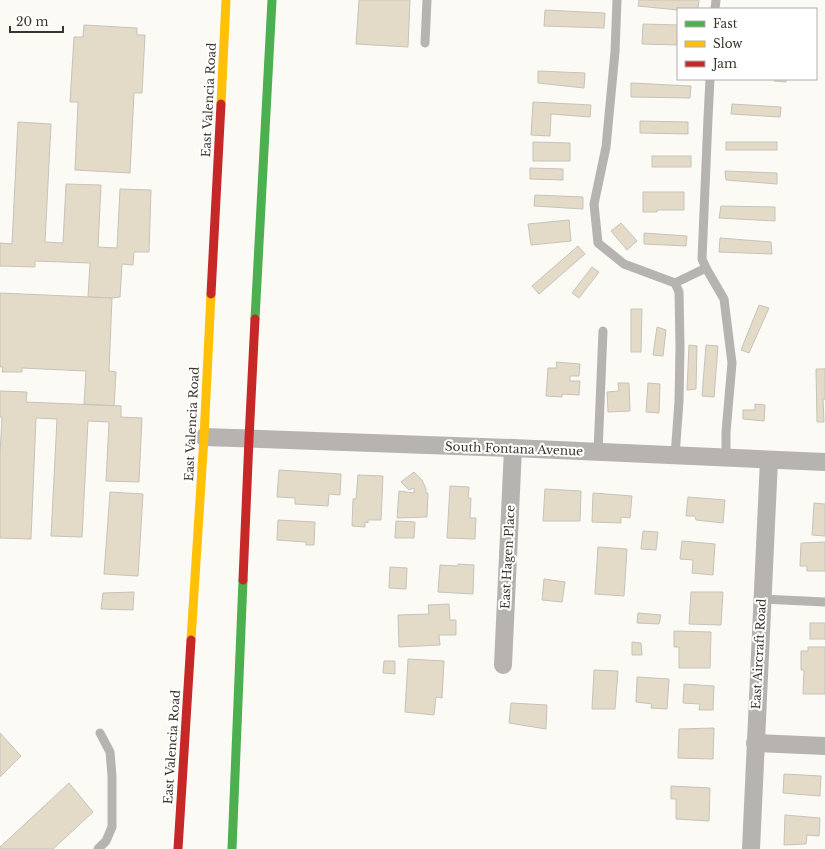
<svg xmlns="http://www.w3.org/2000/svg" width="825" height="849" viewBox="0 0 825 849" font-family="'Libre Baskerville',serif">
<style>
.building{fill:#e3dbc7;stroke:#c6c3bb}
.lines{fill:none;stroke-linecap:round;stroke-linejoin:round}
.lane{stroke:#b6b3b0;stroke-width:9}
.street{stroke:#b6b3b0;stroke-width:18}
.fast{stroke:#4caf50;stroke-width:9}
.slow{stroke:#ffc107;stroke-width:9}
.jam{stroke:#c62828;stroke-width:9}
.labels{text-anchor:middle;stroke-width:4;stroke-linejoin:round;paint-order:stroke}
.street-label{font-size:12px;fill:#39352b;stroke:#fff}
</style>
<rect width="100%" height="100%" fill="#fcfaf4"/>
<g class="building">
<path d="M359,0H410L408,47L356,44Z"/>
<path d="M639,0H699L698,9L678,10L638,6Z"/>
<path d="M545,10L605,13L604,28L544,26Z"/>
<path d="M643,24L678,25V45L642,44Z"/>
<path d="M84,25L137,28V35H145L142,93H134L130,173L75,170L78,102H70L74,37H83Z"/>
<path d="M538,71L585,73L584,88L538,83Z"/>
<path d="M774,79H786V82L774,81Z"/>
<path d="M631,83L691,86L690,98L631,97Z"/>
<path d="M533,102L591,105L590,117L551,114L550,136L531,135Z"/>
<path d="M732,104L781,107L780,117L731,114Z"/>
<path d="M640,121L688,122V134L640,133Z"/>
<path d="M18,122L51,124L45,242L63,243L66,184L101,185L98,247L117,248L120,189L151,190L149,252H134L133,265L122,264L120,297L112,298L88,297L90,263L35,261V267L0,266V243L12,244Z"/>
<path d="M533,142L570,143V161H533Z"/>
<rect x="726" y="142" width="51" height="8"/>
<rect x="652" y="156" width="39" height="11"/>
<path d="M530,168L563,169V180L530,179Z"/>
<path d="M725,171L777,173V184L726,180Z"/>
<path d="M643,192H684V210H657V212H643Z"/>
<path d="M535,195L583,197V209L534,206Z"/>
<path d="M721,206L775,207V221L719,218Z"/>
<path d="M569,220L571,241L531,245L528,224Z"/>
<path d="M621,223L637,241L627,250L611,231Z"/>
<path d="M644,233L687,236L686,246L644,244Z"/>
<path d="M720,238L771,242L772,254L719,252Z"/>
<path d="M578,246L585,254L539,294L532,286Z"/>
<path d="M592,267L599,272L579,298L572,293Z"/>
<path d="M0,293L112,298L109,371L116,372L114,406L84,404L86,371L22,368V372H2L3,367H0Z"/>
<path d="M759,305L769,308L749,353L741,350Z"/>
<path d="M631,309H642L641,352H631Z"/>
<path d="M657,327L666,330L663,356L653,355Z"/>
<path d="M689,345L697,346L696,389L687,390Z"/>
<path d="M706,345L718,346L714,397L702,396Z"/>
<path d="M556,362L580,364L579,376H570V381H580L579,395L562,394V397L546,396L548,368H557Z"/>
<path d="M816,369H825V399H823L824,422H817Z"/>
<path d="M618,383H629L630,411L608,412L607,392L619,391Z"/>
<path d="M648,383L660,384L659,413L646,412Z"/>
<path d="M0,391L27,392L26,402L121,406V417L142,418L139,482L106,481L109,422L88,421L82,537L51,536L57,419L36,418L31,539L0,538V454L2,417H0Z"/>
<path d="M755,404L765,405L764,421L743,419V410H755Z"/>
<path d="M279,470L341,474L340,495L329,494L328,506L295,504V498L277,497Z"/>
<path d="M414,472L422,480L426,489V493H428L427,517L397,518L399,491L414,493V488L409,490L401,482Z"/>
<path d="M358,475L383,476L381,520H368V523L365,522V527L352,526L353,499H356Z"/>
<path d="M450,486L469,487L468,498H471L470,518H476L475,539L447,538Z"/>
<path d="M545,489L581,491L580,521H543Z"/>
<path d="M110,492L143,494L138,576L104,574Z"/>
<path d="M593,493L632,496L630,518L621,517V523L592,522Z"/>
<path d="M688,497L725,500L723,523L696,520L695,516H686Z"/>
<path d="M814,503L825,504V536L812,535Z"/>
<path d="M278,520L315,522L314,545H306V542L277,540Z"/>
<path d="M396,521L415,522L414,538H395Z"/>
<path d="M643,531L658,532L656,550L641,549Z"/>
<path d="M682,541L715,544L713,575L692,573L693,560L680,559Z"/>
<path d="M825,542V571H807V566H800L801,543Z"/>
<path d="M598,547L627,549L624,596L595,594Z"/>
<path d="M458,564L474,565L473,594L438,592L440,565L458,566Z"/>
<path d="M390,567L407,568L406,589L389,588Z"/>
<path d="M544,579L565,582L562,602L542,600Z"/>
<path d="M134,592L133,610L101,609L103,593Z"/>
<path d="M691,592H723L721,625L689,624Z"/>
<path d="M449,604L450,620H456V635H439L440,645L399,647L398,615L429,614L428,605Z"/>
<path d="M638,613L661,615L659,624L637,623Z"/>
<rect x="810" y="623" width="15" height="16"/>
<path d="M674,631L711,632L710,668H679V647H674Z"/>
<path d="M632,642L641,643L642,655H632Z"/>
<path d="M808,647H825V694H803L804,670H801V651H808Z"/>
<path d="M408,659L444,661L442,698L436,697L434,715L405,712Z"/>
<path d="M384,661H395V674L383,673Z"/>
<path d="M594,670L618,671L615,709H592Z"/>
<path d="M637,677L669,679L667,709L651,708L652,704L636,702Z"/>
<path d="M684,684L714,686L713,710H699L700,704L683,703Z"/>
<path d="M511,703L547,705L546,729L509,723Z"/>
<path d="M714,728L713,759L678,758L679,729Z"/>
<path d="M0,733L21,756L0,777Z"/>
<path d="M784,774L821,776L820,796L783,793Z"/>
<path d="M69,783L93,812L53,849H0V847Z"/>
<path d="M671,786L710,788L709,821L676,819V799H671Z"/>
<path d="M785,815L820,818L819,836L807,835L806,844L784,845Z"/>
</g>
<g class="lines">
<g class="lane">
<path d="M617,0L615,52L606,147L594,204L598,243L624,264L675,283"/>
<path d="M715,9L716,0"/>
<path d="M425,43L427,0"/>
<path d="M706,268L702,259L708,118L710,79"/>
<path d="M598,452L603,331"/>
<path d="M675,456L679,401L680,347L679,292L675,283L706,268L724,299L732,363L726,432V458"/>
<path d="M762,599L825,602"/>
<path d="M98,849L106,841L112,827V776L110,752L100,733"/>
</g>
<g class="street">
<path d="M204,437L513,448L825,462"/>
<path d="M503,665L513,448"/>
<path d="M755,743L825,746"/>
<path d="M751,849L769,460"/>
</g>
<g class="fast">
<path d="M255,319L272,0"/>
<path d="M232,849L243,580"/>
</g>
<g class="slow">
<path d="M221,104L226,0"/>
<path d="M191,640L204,437L211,294"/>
</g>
<g class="jam">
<path d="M211,294L221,104"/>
<path d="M243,580L249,439L255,319"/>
<path d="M178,849L191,640"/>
</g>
</g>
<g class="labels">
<g class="street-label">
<text transform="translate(209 100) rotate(-87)" y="4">East Valencia Road</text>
<text transform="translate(192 424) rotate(-87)" y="4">East Valencia Road</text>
<text transform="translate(514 449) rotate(2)" y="4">South Fontana Avenue</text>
<text transform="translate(508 557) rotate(-87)" y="4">East Hagen Place</text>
<text transform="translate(759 654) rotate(-87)" y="4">East Aircraft Road</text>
<text transform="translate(172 747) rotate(-86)" y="4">East Valencia Road</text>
</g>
</g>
<rect x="677" y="8" width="140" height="72" fill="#ffffff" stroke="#b0aeaa"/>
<rect x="685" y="21" width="20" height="6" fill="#4caf50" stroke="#b0aeaa"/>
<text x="713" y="28" font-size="12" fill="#39352b">Fast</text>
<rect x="685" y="41" width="20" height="6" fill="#ffc107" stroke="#b0aeaa"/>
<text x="713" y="48" font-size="12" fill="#39352b">Slow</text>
<rect x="685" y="61" width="20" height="6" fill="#c62828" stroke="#b0aeaa"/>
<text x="713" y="68" font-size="12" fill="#39352b">Jam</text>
<path d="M10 26v6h53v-6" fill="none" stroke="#39352b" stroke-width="2"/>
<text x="16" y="26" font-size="12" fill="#39352b" stroke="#ffffff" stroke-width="3" paint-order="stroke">20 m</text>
</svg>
